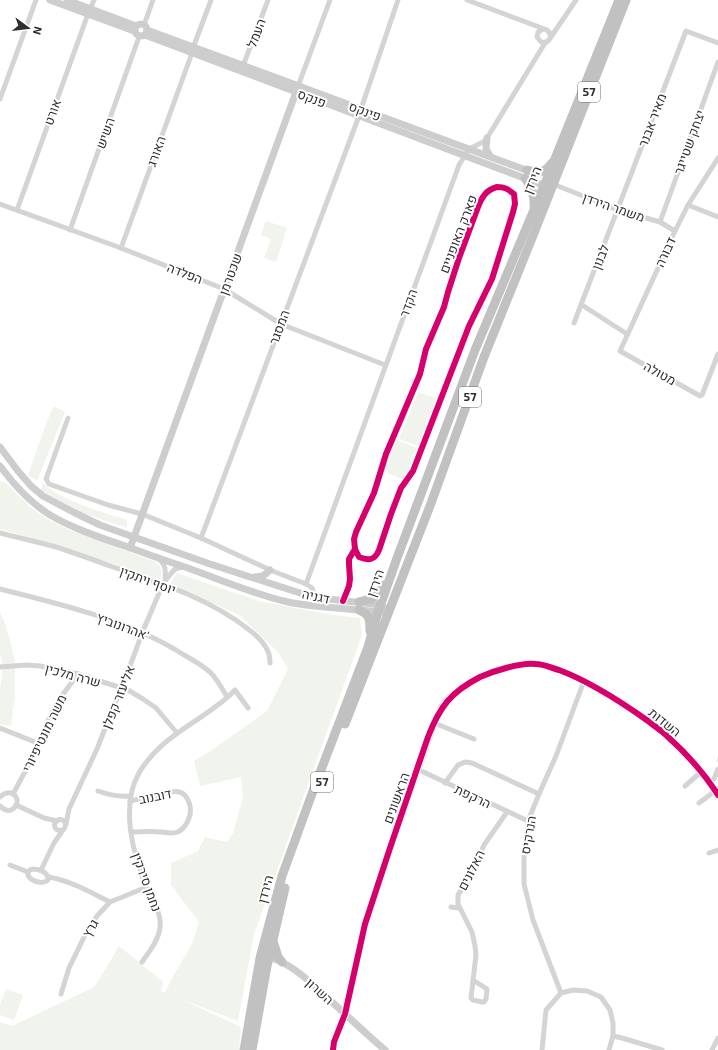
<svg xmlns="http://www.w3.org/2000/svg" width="718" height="1050" viewBox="0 0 718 1050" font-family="'Exo 2',Heebo,sans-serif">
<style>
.green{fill:#f1f4ed}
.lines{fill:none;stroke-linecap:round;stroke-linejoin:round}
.stream{stroke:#dbe9f0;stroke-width:1}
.street{stroke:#d4d4d4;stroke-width:5}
.secondary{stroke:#cdcdcd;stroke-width:7}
.highway{stroke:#c1c1c1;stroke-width:9}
.cycleway-casing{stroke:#fff;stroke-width:8}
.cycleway{stroke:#d6006c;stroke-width:6}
.labels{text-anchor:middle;stroke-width:4;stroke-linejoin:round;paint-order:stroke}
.shield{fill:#fff;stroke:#6d6d6d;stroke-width:1}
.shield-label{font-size:12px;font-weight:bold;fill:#2f2f2f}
.street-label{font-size:13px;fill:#2f2f2f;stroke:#fff}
</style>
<rect width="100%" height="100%" fill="#fff"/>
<g class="green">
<path d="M266,221L287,228L276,262L264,258L271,239L261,235Z"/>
<path d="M418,392L436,398L418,446L399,439Z"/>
<path d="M54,406L65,412L37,481L28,475L47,421Z"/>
<path d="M395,439L417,448L404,480L382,471Z"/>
<path d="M0,481L6,483L30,507L47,519L69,530L154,561C162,567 163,570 160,580L72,550L0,529Z"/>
<path d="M43,483C63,502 101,511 127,520V528L77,511L41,490Z"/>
<path d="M177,573L259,601L333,615L360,618L362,635L254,934L238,1021L183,1000L241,1027L239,1050H0V1022L12,1026L94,987L108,965L119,946L163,982L161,991L165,993L171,980L192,944L199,922L171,885V863L198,851L205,837L227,842L233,833L243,797L241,777L200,786L194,761L212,750L267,711L288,669L278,652L239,615L170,584Z"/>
<path d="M0,612L6,626L15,661V697L11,726L0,724C0,713 0,702 0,692C1,680 5,666 0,654Z"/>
<path d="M6,989L23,995L14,1020L0,1015V1005Z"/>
</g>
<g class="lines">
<path class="stream" d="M717,762L718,757"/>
<g class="street">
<path d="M467,0L547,30C554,36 549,44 541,42L537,37L538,32L543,29"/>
<path d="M90,9L94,0"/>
<path d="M144,25L153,0"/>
<path d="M551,37L576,0"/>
<path d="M193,48L211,0"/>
<path d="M243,66L268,0"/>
<path d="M297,89L330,0"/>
<path d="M0,99L36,0"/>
<path d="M361,109L398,0"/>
<path d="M718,158L688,205L675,231L620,351L700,396L702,395L718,354"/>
<path d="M553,184L618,210L660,222L675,231"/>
<path d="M0,204L121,248L224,289L281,324L385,365"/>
<path d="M688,205L718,217"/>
<path d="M17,210L88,14"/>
<path d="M660,222L718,62"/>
<path d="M70,230L139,37"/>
<path d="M121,248L192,53"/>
<path d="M582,305L627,334"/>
<path d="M574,323L686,31L718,43"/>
<path d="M68,418L46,479L49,484L108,505L142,514L201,538L270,570L306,584L312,588L315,597"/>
<path d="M0,533C19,538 38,542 56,547C75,553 94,560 113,567C160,583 209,598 248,629C259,637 271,648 270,663"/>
<path d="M201,538L359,116"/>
<path d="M160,560C166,565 166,572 165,579"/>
<path d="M306,584L459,165L469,149L483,142L487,138L545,43"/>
<path d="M0,589C61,604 131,621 184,655C193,660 202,665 210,672C217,679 222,688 227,697"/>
<path d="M0,667L27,665L40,666L78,674L128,690L143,699L156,708L177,733"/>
<path d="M434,723L474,739"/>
<path d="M0,728L40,744"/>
<path d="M417,769L528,821"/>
<path d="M445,783L458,765L465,762L472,763L539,794"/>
<path d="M710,783L714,779L718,769"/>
<path d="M685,786L701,772"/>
<path d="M98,791C109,795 119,797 130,796"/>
<path d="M13,794L40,744L49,718L58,701L78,674"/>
<path d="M0,797C3,794 6,792 11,793C25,798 12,820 0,806"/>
<path d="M130,801C138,799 146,798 154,796C166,794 181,785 188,800C190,804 191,810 190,815C188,822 184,829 178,832C172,834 168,833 162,832C152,831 141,832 131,832"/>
<path d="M699,803L715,791"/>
<path d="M16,805L44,818L57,821"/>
<circle cx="60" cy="825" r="5.5"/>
<path d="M66,824L69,809L97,749L121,688L133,658L142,633L163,584L168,577L175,569L182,567"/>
<path d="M709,853L718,850"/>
<path d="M10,865L28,872"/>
<path d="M32,869C39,869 49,872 48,880C39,888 19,874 32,869Z"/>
<path d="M41,870L54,843L63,830"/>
<path d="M49,877C71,881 90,892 110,902"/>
<path d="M451,907L459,908"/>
<path d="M142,962C149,952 158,941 160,928C162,913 152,900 147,888C133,855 120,806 139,773C159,739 190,727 219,704C225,700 230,695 235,690L248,708"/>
<path d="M473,980L487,989L486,999L484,1002H482L473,1000L471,998L476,955L475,946L472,932L458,904V895L471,876L484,845L507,812"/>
<path d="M561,993L533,920L524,884V858L528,821L539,794L556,756L584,681"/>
<path d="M61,994L69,968L86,933L97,916L110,902L147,887"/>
<path d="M613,1036L622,1038L662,1050"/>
<path d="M333,1050L334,1042L345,1014"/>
<path d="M542,1050L546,1010L561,993L573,990L587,991L601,997L610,1010L613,1023V1036L609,1050"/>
<path d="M712,1050L718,1038"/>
</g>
<g class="secondary">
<path d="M50,0L134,31"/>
<path d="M67,0L136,26"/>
<circle cx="141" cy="30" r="6"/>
<path d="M147,30L531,172"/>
<path d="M145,35L540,184L544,186L549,185"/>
<path d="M487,138L486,149L491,157"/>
<path d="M0,447L18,471L31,486L43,496L75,513L100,525L210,564L300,593L320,598L381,605L389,611"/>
<path d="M0,466C14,485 29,502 50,515C74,529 101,538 128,547C147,554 166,561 185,567C219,579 253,594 288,602C318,608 348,608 378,612H383"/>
<path d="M130,548L296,92"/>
<path d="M255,577L263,576L270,570"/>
<path d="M264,957C289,957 326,997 344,1013C357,1025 371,1038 385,1050"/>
<path d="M345,1014L365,924L390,848L434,723L441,708L451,696L473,681L495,671L527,663L537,664L562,671L584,681L610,696L635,712L666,735L681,749L701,772L718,795"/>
</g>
<g class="highway">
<path d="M527,170C539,173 544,174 552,163"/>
<path d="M525,178C532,187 535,195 534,206"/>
<path d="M359,602C372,599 378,597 384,585"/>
<path d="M359,610C370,615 370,619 370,631"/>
<path d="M345,724L430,506L484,357L530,243L626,0"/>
<path d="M274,944L278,957L282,962"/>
<path d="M244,1050L260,958L282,876L313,791L368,647L378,612L397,558L475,350L544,186L619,0"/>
<path d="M252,1050L267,966L285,888"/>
</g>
<defs>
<g id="cycleway">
<path d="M497,187C505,187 508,189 514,194L515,204L513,212L492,279L469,326L413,471L401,488L391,514L379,550C375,560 369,561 359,557L355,549L354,539L356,532L374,493L386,454L420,374L426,349L444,307L448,292L459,258L478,207C482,197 486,190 497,187Z"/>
<path d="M343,601L349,586L350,579L349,564V559L355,549"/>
<path d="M333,1050L334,1042L345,1014L365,924L390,848L428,737C440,706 451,692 480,677C494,671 521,662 536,664C544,664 551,668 559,670C591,682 620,701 648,721C654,726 661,730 667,736C686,753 704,773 718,795"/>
</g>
</defs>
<use href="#cycleway" class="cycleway-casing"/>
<use href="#cycleway" class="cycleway"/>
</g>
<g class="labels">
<g class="shield">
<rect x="578" y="82" width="22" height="20" rx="3"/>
<rect x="459" y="387" width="22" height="20" rx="3"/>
<rect x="311" y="772" width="22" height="20" rx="3"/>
</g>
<g class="shield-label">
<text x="589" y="96">57</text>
<text x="470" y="401">57</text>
<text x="322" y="786">57</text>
</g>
<g class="street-label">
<text transform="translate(256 33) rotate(-69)" y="5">העמל</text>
<text transform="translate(312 98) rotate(21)" y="5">פנקס</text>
<text transform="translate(365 111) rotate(20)" y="5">פינקס</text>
<text transform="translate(52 112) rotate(-70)" y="5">אורט</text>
<text transform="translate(652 120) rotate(-69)" y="5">מאיר אבנר</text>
<text transform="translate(105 133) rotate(-70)" y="5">השיש</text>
<text transform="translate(689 142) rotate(-70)" y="5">יצחק שטייגר</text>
<text transform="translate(156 151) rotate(-70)" y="5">האורג</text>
<text transform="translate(532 180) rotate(-68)" y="5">הירדן</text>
<text transform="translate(614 207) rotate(19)" y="5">משמר הירדן</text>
<text transform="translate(458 234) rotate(-69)" y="5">פארק האופניים</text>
<text transform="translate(665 252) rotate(-65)" y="5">דבורה</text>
<text transform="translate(600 257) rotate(-69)" y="5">לבנון</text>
<text transform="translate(185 273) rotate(21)" y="5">הפלדה</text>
<text transform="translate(230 274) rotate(-70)" y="5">שכטרמן</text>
<text transform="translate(408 303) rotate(-70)" y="5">הקדר</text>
<text transform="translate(279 327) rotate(-70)" y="5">המסגר</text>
<text transform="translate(660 373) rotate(29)" y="5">מטולה</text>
<text transform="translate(148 580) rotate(20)" y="5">יוסף ויתקין</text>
<text transform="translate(375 583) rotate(-71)" y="5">הירדן</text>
<text transform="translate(316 596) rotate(12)" y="5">דגניה</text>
<text transform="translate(123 626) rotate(21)" y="5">אהרונוביץ'</text>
<text transform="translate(73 675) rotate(15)" y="5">שרה מלכין</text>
<text transform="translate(118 697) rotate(-68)" y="5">אליעזר קפלן</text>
<text transform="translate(665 722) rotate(39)" y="5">השדות</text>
<text transform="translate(44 733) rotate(-64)" y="5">משה מונטיפיורי</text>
<text transform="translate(155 796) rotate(-11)" y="5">דובנוב</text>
<text transform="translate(473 796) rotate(25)" y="5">הרקפת</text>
<text transform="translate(396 798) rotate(-70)" y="5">הראשונים</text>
<text transform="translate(528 835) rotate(-80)" y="5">הנרקיס</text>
<text transform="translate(471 870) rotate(-63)" y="5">האלונים</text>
<text transform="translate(147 882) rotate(70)" y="5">נחמן סירקין</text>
<text transform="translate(265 889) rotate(-75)" y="5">הירדן</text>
<text transform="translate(90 928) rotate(-59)" y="5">גרץ</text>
<text transform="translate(320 991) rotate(42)" y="5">השרון</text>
</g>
</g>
<g transform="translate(28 28) rotate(105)" stroke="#ffffff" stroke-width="3" paint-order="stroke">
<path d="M0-3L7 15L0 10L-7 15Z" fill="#2f2f2f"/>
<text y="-6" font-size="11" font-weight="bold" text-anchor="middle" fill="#2f2f2f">N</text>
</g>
</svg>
